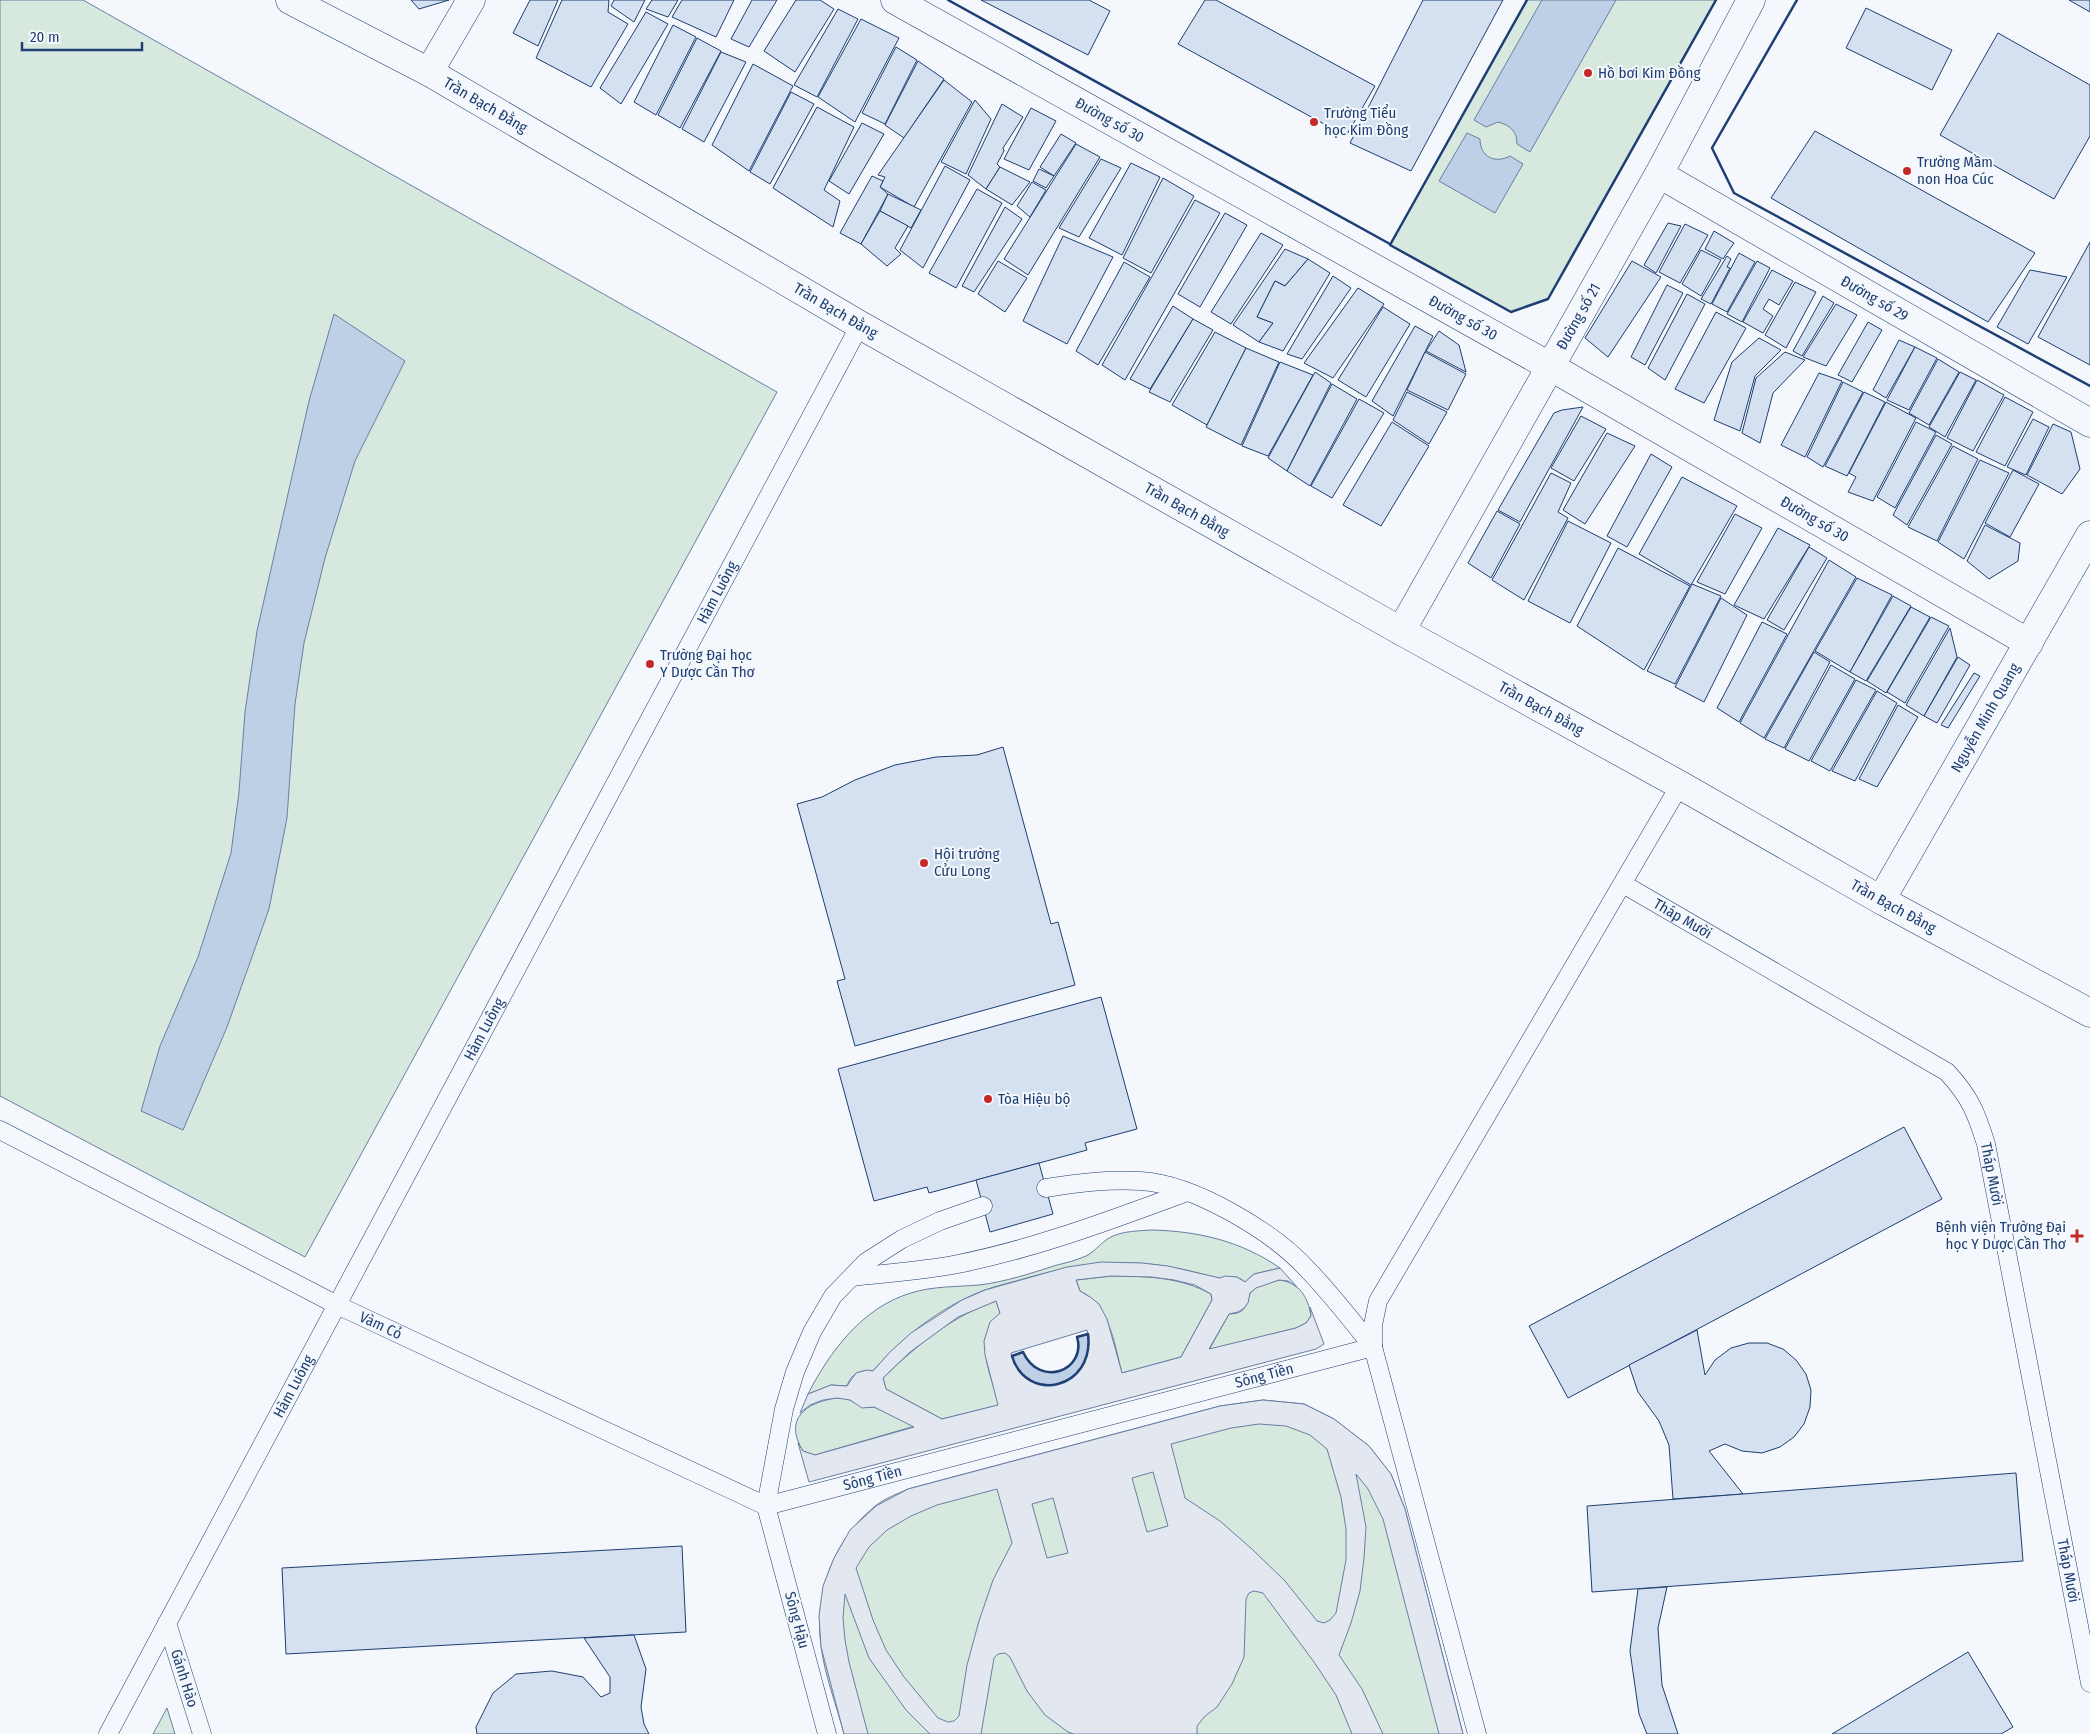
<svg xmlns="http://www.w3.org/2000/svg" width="2090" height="1734" viewBox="0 0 2090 1734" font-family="'Fira Sans Condensed',sans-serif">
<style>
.green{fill:#d7e8df;stroke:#687fa3}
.parking{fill:#e3e8f0;stroke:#687fa3;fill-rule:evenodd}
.water{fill:#bed0e5;stroke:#687fa3}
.building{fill:#d5e0f0;stroke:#1d3f73}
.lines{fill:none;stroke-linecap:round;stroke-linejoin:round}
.lane-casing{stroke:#1d3f73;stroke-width:19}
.street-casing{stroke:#1d3f73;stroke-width:29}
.secondary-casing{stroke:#1d3f73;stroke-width:29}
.lane{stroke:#f4f7fb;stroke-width:18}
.street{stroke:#f4f7fb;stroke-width:28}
.secondary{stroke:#f4f7fb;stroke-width:28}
.wall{stroke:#1d3f73;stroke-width:2.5}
.poi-dot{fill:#c62828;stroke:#f4f7fb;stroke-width:2}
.labels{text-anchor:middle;stroke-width:4;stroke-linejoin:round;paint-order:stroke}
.poi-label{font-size:15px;fill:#1d3f73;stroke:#f4f7fb;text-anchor:start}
.street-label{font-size:15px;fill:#1d3f73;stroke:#f4f7fb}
</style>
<rect width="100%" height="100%" fill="#f4f7fb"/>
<g class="green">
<path d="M0,0H83L777,392L305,1257L0,1096Z"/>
<path d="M1527,0H1716L1548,299L1511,312L1390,245Z"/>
<path d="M1151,1230C1198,1231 1241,1241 1280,1268L1254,1274L1245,1282C1236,1274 1231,1278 1220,1278C1215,1278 1208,1275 1202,1274C1139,1257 1092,1260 1030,1277C1014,1282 998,1285 982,1291C940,1308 903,1336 873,1371C860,1369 851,1374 847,1386L831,1385L808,1394C830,1351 863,1307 911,1293C933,1286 956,1287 979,1285C1005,1282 1032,1273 1057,1265C1066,1263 1077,1260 1086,1256C1096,1251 1103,1240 1113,1236C1125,1231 1138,1231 1151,1230Z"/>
<path d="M1111,1276C1146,1276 1180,1277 1211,1294L1212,1300L1181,1357L1122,1373C1114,1343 1110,1306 1080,1291L1076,1280Z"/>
<path d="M1279,1280C1299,1282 1308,1297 1311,1316L1306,1323L1296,1328L1209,1350L1229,1314C1251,1314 1245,1298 1252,1291C1259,1284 1270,1282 1279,1280Z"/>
<path d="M996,1301L1000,1313C973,1340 990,1372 999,1405L942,1419L886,1389L883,1378C916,1346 952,1316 996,1301Z"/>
<path d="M837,1398C841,1398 847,1399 850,1400C859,1405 863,1409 874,1407L915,1426L815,1455L803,1451C783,1419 806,1402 837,1398Z"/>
<path d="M1263,1400L1304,1404L1334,1419L1369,1446L1391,1474L1405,1509L1463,1734H844C837,1707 824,1673 821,1646C814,1593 833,1541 874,1507C883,1499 897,1494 908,1489L1220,1406Z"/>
<path d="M167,1708L175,1734H153Z"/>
</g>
<g class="parking">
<path d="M1101,1262L1142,1263L1168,1266L1220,1278L1225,1276L1237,1277L1245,1282L1254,1274L1280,1268L1297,1287L1288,1281L1279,1280L1256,1288L1250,1293L1248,1303L1244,1308L1238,1312L1229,1314L1209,1349L1296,1328L1306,1323L1311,1316L1310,1307L1324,1344L1316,1349L809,1482L798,1443L803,1451L815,1455L914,1427L874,1407L862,1408L850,1400L837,1398L823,1400L810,1405L800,1413L808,1394L831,1385L847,1386L856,1373L867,1370L873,1371L890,1352L911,1333L962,1300L985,1290L1067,1267ZM1111,1276L1152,1277L1174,1280L1195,1285L1211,1294L1212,1300L1181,1357L1122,1373L1107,1319L1099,1304L1090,1297L1080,1291L1076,1280ZM996,1301L1000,1313L990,1322L984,1341L985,1355L998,1405L942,1419L886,1389L883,1378L910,1352L958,1317ZM1087,1330L1089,1345L1075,1376L1064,1382L1053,1385L1042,1384L1031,1380L1014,1364L1011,1353Z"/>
<path d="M1263,1400L1304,1404L1334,1419L1369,1446L1391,1474L1405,1509L1463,1734H1439L1383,1519L1368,1489L1356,1474L1366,1527L1364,1558L1360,1591L1351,1623L1339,1655L1362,1689L1383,1734H1352L1336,1695L1314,1662L1263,1593L1254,1591L1249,1593L1246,1599L1244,1657L1232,1684L1217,1707L1204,1717L1197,1726V1734H1074L1068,1732L1045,1715L1027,1691L1010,1657L1005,1653L998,1654L994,1658L981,1734H930L906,1710L869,1658L845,1594L843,1618L845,1640L849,1662L868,1734H844L821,1647L819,1616L823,1586L834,1558L850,1530L876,1506L908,1489L1220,1406ZM1259,1424L1286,1426L1310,1435L1327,1449L1341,1497L1346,1529V1560L1336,1613L1330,1620L1324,1623L1317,1621L1285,1581L1253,1550L1220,1521L1185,1498L1171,1444L1231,1428ZM1153,1472L1168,1526L1147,1532L1132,1478ZM997,1489L1012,1543L993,1580L979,1621L967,1665L959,1716L954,1721L948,1722L938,1718L904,1677L886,1650L873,1620L856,1568L869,1547L887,1530L911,1516L937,1505ZM1053,1498L1068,1553L1047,1558L1032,1504Z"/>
</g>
<g class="water">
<path d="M1542,0H1616L1530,152L1517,144C1517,131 1510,125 1498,122L1486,127L1474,120Z"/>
<path d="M1467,133L1480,139C1480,157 1495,164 1510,156L1523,164L1495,213L1439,181Z"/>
<path d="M334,314L405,361L355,461L325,558L304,643L295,704L287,818L269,909L227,1027L183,1130L141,1111L160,1046L198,957L231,853L239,792L245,712L257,631L309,401Z"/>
<path d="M1088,1334C1095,1390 1026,1404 1012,1356L1023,1352C1040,1389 1087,1370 1077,1337Z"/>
</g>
<g class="building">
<path d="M411,0H449L419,9Z"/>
<path d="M530,0H558L538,46L513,33Z"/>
<path d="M562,0H609L608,12L628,24L591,87L536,58Z"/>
<path d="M614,0H645L634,22L611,6Z"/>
<path d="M652,0H678L668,17L646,9Z"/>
<path d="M682,0H734L716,37L672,17Z"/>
<path d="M752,0H777L749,47L731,39Z"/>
<path d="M796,0H820L834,9L795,72L764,51Z"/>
<path d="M981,0H1089L1110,11L1088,55Z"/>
<path d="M1205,0H1216L1375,86L1346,136L1178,44Z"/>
<path d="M1423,0H1503L1411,171L1350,143Z"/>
<path d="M2069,0H2090V12Z"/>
<path d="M1866,8L1952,50L1932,90L1846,48Z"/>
<path d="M838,9L858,19L817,97L794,85Z"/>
<path d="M646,12L668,24L621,104L600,88Z"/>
<path d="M861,19L899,38L855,122L818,97Z"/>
<path d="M673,25L696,37L656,115L634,102Z"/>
<path d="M1998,33L2090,85V136L2054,199L1940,135Z"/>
<path d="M697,38L721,51L680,128L658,115Z"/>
<path d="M896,47L917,60L885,124L862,113Z"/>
<path d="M721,52L746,62L704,142L682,129Z"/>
<path d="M918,61L944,79L904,138L885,125Z"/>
<path d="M753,64L793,86L749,171L712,145Z"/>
<path d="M944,80L972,102L914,207L880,187L885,177L878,175Z"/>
<path d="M791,92L814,104L770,184L750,172Z"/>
<path d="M975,100L991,119L966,174L941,162Z"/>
<path d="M1002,104L1023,117L1003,148L1004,151L997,164L1000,167L986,189L968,175Z"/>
<path d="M817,107L854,127L824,190L840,201L833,227L773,188Z"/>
<path d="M1031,108L1056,121L1029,170L1004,159Z"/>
<path d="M862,123L884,134L849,194L829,181Z"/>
<path d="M1815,131L2035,253L1988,322L1771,198Z"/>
<path d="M1061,134L1076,143L1054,176L1040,167Z"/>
<path d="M1076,144L1100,157L1028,275L1004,259Z"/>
<path d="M1101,159L1121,168L1079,237L1059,228Z"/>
<path d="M1131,163L1160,177L1122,255L1089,238Z"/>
<path d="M945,166L970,180L923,268L900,250Z"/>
<path d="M1000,167L1030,182L1012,205L986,189Z"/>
<path d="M1039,169L1054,176L1046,188L1033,181Z"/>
<path d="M872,176L883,181L880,187L888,194L861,244L840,233Z"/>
<path d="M1163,178L1194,196L1151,273L1123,258Z"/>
<path d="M1032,182L1046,190L1030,217L1017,206Z"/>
<path d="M977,189L1002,203L956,288L929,273Z"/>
<path d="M888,194L921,210L911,228L880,211Z"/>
<path d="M1195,200L1220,213L1125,380L1102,365Z"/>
<path d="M1005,207L1022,219L974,292L962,286Z"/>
<path d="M880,211L908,226L895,248L901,254L887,266L861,244Z"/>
<path d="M1225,213L1247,225L1200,307L1178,294Z"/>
<path d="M1668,223L1681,226L1656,273L1644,265Z"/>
<path d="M1685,224L1708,235L1680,283L1659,272Z"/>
<path d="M1714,231L1734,243L1723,259L1705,249Z"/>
<path d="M1261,233L1283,245L1231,324L1211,312Z"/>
<path d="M1063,236L1113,257L1067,344L1023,321Z"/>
<path d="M2090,242V365L2038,337Z"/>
<path d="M1285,249L1308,259L1285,286L1275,281L1257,317L1273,323L1259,342L1233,325Z"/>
<path d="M1701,250L1721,260L1701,296L1682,284Z"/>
<path d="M1739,253L1755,262L1727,312L1712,304Z"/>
<path d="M1727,256L1731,259L1727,267L1730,268L1711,304L1701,299Z"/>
<path d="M1308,259L1330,273L1283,351L1259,342L1273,323L1257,317L1275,281L1285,286Z"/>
<path d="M998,261L1027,278L1005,312L978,294Z"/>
<path d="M1632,261L1661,277L1608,357L1585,338Z"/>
<path d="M1757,261L1770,268L1742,322L1727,314Z"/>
<path d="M1124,262L1150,277L1098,365L1076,351Z"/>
<path d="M1772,270L1793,281L1779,305L1769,299L1763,309L1773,316L1763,333L1743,322Z"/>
<path d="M2030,270L2067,277L2028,344L1997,327Z"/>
<path d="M1333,276L1351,288L1302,359L1287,354Z"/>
<path d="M1795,282L1816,292L1786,348L1765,335Z"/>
<path d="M1667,285L1683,293L1645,365L1631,357Z"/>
<path d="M1358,288L1384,304L1333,378L1304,363Z"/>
<path d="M1687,294L1705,304L1665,380L1648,368Z"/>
<path d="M1823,296L1834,303L1802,356L1793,351Z"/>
<path d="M1836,304L1857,315L1826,366L1803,357Z"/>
<path d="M1173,306L1193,319L1150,389L1130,379Z"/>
<path d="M1383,307L1410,324L1366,397L1338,380Z"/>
<path d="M1716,312L1746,328L1704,403L1675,389Z"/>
<path d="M1193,319L1213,330L1170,402L1149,392Z"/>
<path d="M1868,322L1882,330L1852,382L1838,375Z"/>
<path d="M1415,326L1433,336L1393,416L1372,401Z"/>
<path d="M1439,331L1459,345L1466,372L1426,351Z"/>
<path d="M1215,332L1246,348L1207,425L1172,405Z"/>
<path d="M1759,338L1781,350L1755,376L1740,431L1714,420L1732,362Z"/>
<path d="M1899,340L1915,347L1886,398L1873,390Z"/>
<path d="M1915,347L1937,358L1909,410L1887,400Z"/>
<path d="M1246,348L1279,362L1241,445L1206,427Z"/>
<path d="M1425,352L1466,374L1448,410L1407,390Z"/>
<path d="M1785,352L1805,360L1773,393L1760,443L1742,433L1756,378Z"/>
<path d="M1938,359L1959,372L1929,425L1909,413Z"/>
<path d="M1280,362L1313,375L1268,456L1242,446Z"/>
<path d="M1315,372L1331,383L1287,471L1268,458Z"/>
<path d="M1960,372L1976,380L1945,437L1929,427Z"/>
<path d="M1819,373L1842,381L1805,457L1781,445Z"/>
<path d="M1977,380L2004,395L1973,451L1947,438Z"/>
<path d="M1843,382L1863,392L1823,467L1807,457Z"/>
<path d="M1332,384L1357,399L1310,486L1287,471Z"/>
<path d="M1407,392L1447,412L1429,444L1393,420Z"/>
<path d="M1864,392L1885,402L1847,476L1825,466Z"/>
<path d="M2005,397L2033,412L2005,466L1976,452Z"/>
<path d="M1359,399L1384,413L1332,498L1311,486Z"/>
<path d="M1886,402L1916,418L1873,501L1848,492L1856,477L1849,473Z"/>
<path d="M1583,407L1520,522L1498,510L1554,413L1562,410Z"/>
<path d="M1581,416L1606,429L1574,481L1551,468Z"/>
<path d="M2033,419L2049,427L2026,475L2007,467Z"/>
<path d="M1392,422L1429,446L1381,526L1343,505Z"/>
<path d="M1916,422L1936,432L1895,508L1877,497Z"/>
<path d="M2053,424L2071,432L2080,469L2062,494L2027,475Z"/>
<path d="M1607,433L1635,446L1585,524L1563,510Z"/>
<path d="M1936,435L1952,444L1907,525L1893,515Z"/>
<path d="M1953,446L1978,459L1937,541L1908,527Z"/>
<path d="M1651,454L1672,467L1627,547L1607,536Z"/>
<path d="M1980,460L2009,473L1964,559L1938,542Z"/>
<path d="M2013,470L2039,484L2010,537L1985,523Z"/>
<path d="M1551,473L1571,483L1558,512L1568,518L1524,600L1492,580Z"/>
<path d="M1682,477L1737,506L1691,585L1639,554Z"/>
<path d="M1497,511L1520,524L1491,578L1468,563Z"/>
<path d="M1735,514L1762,528L1725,594L1697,582Z"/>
<path d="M1568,521L1611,543L1570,623L1528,601Z"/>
<path d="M1985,525L2020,543L2018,561L1989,579L1967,561Z"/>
<path d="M1778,528L1810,545L1764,619L1734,605Z"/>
<path d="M1809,547L1827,558L1784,630L1767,620Z"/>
<path d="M1618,548L1690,586L1644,670L1577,626Z"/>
<path d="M1829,560L1856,577L1764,738L1740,723Z"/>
<path d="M1857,578L1892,595L1850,672L1815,651Z"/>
<path d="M1692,584L1721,596L1675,684L1647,671Z"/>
<path d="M1893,596L1911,606L1866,681L1850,672Z"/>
<path d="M1721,598L1747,615L1704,702L1675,687Z"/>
<path d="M1911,607L1930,617L1886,693L1867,681Z"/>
<path d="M1931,617L1949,626L1905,703L1887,692Z"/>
<path d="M1762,622L1787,634L1739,722L1717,708Z"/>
<path d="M1950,628L1957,657L1924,716L1906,705Z"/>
<path d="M1814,652L1830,662L1784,748L1765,739Z"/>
<path d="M1958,657L1970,665L1937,723L1924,716Z"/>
<path d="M1831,665L1855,679L1809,761L1785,749Z"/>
<path d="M1974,673L1980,676L1948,728L1941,725Z"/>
<path d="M1856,680L1876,690L1830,771L1811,761Z"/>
<path d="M1877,691L1897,703L1855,781L1832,771Z"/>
<path d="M1898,705L1918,717L1877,787L1859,779Z"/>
<path d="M1003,747L1051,924L1058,922L1075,985L855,1046L837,981L845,979L797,804L822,797L855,780L895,765L936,757L977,755Z"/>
<path d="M1101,997L1137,1129L1085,1143L1087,1150L929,1193L927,1187L874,1201L838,1069Z"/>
<path d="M1904,1127L1942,1199L1568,1398L1529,1326Z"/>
<path d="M1039,1163L1053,1214L990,1232L976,1180Z"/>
<path d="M1697,1330L1705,1375L1715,1360L1731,1348L1749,1343H1767L1783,1349L1796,1360L1806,1374L1811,1390L1810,1407L1804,1424L1794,1437L1780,1447L1762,1453L1742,1451L1725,1444L1709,1451L1743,1494L1673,1499L1669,1445L1659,1421L1638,1392L1629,1365Z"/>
<path d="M2016,1473L2023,1561L1592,1592L1587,1506Z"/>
<path d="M682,1546L686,1632L286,1654L282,1568Z"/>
<path d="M1667,1587L1658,1628L1662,1685L1678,1734H1647L1639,1714L1630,1651L1638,1589Z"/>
<path d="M634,1635L646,1669L641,1707L644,1724L649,1734H477L476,1727L493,1693L516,1674L552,1671L583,1677L601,1697L610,1693V1677L584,1638Z"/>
<path d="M1968,1652L2013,1727L2001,1734H1832Z"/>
</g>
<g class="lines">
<defs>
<g id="lane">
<path id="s1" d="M1623,884L1947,1072C1970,1097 1976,1112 1986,1144L2090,1683"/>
<path id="s2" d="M0,1130L337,1305L766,1506"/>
<path d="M1046,1188C1078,1183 1108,1179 1141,1181C1194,1184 1274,1232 1309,1271C1332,1295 1352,1321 1373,1347"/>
<path d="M852,1277C887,1273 923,1271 958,1264C1037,1248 1111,1220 1187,1192"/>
<path d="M1373,1347V1325L1378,1301L1680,785"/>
<path id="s3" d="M766,1506L1373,1347L1477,1734"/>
<path id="s4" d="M167,1623L202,1734"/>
<path id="s5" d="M108,1734L860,325"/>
<path d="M827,1734L766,1506L784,1409L795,1372L812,1332L833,1296L866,1262L902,1239L940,1221L983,1206"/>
</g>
<g id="street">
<path id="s6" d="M895,0L1551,367L2029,643"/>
<path d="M429,72L471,0"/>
<path id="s7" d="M1659,174L2090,423"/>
<path id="s8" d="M1401,631L1659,174L1751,0"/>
<path id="s9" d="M1881,900L2090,535"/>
</g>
<g id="secondary">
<path id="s10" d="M290,0L429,72L860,325L1401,631L1680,785L1881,900L2090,1013"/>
</g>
</defs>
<use href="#lane" class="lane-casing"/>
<use href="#street" class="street-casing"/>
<use href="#secondary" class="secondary-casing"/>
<use href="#lane" class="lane"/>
<use href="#street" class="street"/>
<use href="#secondary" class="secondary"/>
<g class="wall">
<path d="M948,0L1390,244"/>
<path d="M1527,0L1390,245L1511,312L1548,299L1716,0"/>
<path d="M1797,0L1712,148L1734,193L2090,386"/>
<path d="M1088,1334C1095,1390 1026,1404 1012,1356L1023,1352C1040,1389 1087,1370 1077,1337Z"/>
</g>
</g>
<g class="poi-dot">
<circle cx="1588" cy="73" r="5"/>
<circle cx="1314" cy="122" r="5"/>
<circle cx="1907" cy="171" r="5"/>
<circle cx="650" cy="664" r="5"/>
<circle cx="924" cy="863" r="5"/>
<circle cx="988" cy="1099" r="5"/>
<path d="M2074.5 1228.5h5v5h5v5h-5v5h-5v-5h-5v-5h5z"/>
</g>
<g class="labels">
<g class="poi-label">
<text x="1598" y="78">Hồ bơi Kim Đồng</text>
<text x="1324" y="118">Trường Tiểu<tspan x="1324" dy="17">học Kim Đồng</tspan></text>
<text x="1917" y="167">Trường Mầm<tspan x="1917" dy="17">non Hoa Cúc</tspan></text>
<text x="660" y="660">Trường Đại học<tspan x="660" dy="17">Y Dược Cần Thơ</tspan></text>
<text x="934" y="859">Hội trường<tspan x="934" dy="17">Cửu Long</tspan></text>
<text x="998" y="1104">Tòa Hiệu bộ</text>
<text x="2066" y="1232" text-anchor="end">Bệnh viện Trường Đại<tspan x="2066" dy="17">học Y Dược Cần Thơ</tspan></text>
</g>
<g class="street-label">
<text dy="5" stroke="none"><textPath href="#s10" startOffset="222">Trần Bạch Đằng</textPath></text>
<text dy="5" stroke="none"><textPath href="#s6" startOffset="246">Đường số 30</textPath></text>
<text dy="5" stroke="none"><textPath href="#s7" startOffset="249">Đường số 29</textPath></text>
<text dy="5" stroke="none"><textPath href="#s10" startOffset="628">Trần Bạch Đằng</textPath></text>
<text dy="5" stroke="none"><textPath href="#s8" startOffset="361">Đường số 21</textPath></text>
<text dy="5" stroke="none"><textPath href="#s6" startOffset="651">Đường số 30</textPath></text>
<text dy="5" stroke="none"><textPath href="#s10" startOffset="1032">Trần Bạch Đằng</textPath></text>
<text dy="5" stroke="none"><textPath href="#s6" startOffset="1056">Đường số 30</textPath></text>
<text dy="5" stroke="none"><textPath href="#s5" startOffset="1294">Hàm Luông</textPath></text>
<text dy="5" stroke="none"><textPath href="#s10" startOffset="1438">Trần Bạch Đằng</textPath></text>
<text dy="5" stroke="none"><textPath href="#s9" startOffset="210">Nguyễn Minh Quang</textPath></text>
<text dy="5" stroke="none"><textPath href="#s10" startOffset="1842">Trần Bạch Đằng</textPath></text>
<text dy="5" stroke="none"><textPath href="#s1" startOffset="69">Tháp Mười</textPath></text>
<text dy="5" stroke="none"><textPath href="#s5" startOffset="799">Hàm Luông</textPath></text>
<text dy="5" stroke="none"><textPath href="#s1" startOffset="488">Tháp Mười</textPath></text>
<text dy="5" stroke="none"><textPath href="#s2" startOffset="428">Vàm Cỏ</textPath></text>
<text dy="5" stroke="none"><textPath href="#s3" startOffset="515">Sông Tiền</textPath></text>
<text dy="5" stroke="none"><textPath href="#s5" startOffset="394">Hàm Luông</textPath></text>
<text dy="5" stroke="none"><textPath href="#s3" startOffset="110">Sông Tiền</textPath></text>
<text dy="5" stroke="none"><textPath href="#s1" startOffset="892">Tháp Mười</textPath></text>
<text transform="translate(797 1620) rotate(75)" y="5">Sông Hậu</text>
<text dy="5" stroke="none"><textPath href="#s4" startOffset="58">Gánh Hào</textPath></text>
</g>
</g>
<path d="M22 42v8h120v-8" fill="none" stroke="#1d3f73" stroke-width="2.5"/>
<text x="30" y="42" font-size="15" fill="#1d3f73" stroke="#f4f7fb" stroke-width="4" paint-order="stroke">20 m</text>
</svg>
